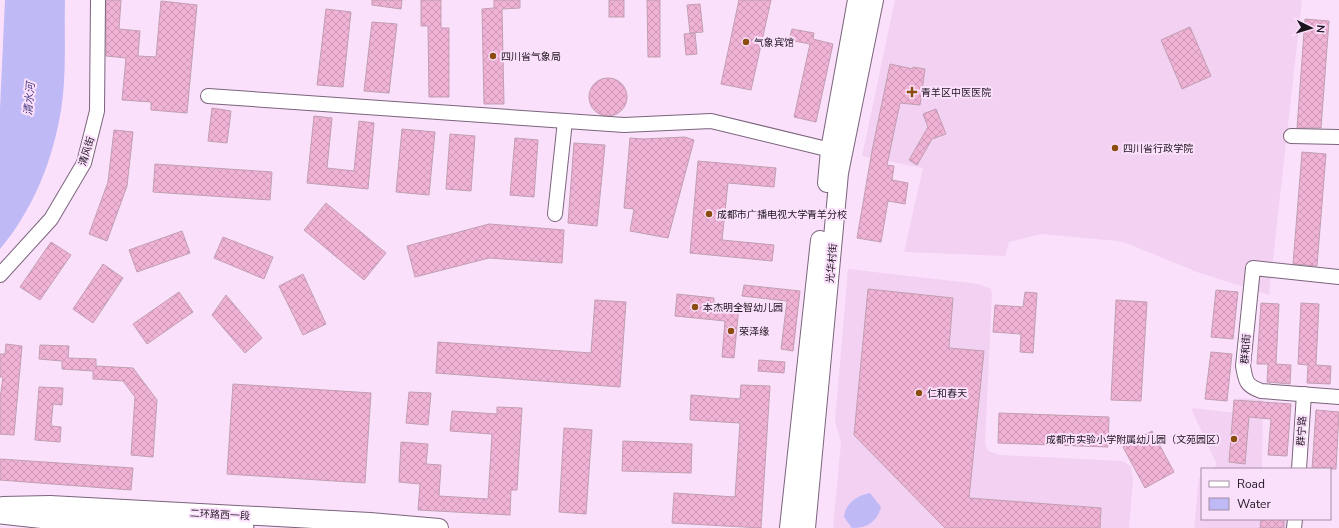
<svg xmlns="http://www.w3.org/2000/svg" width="1339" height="528" viewBox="0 0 1339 528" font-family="'Nunito Sans','Noto Sans SC',sans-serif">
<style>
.built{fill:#f2d1f2}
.water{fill:#bfb9f5}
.building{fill:url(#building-cross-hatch);stroke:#c19fb1}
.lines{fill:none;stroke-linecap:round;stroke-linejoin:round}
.minor-casing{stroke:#7b647c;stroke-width:16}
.major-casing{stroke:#7b647c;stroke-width:20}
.highway-casing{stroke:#7b647c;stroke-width:23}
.minor{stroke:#fff;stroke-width:14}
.major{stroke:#fff;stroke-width:18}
.highway{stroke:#fff;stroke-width:21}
.poi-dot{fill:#8a4d0f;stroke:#fbe0fc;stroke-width:1.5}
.labels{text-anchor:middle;stroke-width:4;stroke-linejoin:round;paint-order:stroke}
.poi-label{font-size:10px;fill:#1e141e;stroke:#fbe0fc;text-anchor:start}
.street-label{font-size:10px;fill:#1e141e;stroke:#fbe0fc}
.water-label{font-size:11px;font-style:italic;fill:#473a81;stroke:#fbe0fc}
</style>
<defs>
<pattern id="building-cross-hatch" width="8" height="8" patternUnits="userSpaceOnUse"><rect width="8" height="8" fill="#f0b2d5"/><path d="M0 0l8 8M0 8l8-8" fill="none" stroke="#cd98b6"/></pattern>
</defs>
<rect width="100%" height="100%" fill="#fbe0fc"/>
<g class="built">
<path d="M895,0H1302L1269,295L1197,272L1126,243L1117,241L1042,234L1009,242L1005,256L904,252L923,168L862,156Z"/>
<path d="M848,269L979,284L991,289L992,294L985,443L988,451L1000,455L1122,461L1131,466L1133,481L1129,528H833L841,443L835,421Z"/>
<path d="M1239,398L1263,400L1262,469H1212L1217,465L1191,408L1236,413Z"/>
<path d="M1202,476V519H1291L1290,528H1194L1199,478Z"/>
</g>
<g class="water">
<path d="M5,0H65C64,36 67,74 61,110C53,160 33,210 0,249V109Z"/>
<path d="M870,493L881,507C877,522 867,528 852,528L844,517C846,502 857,496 870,493Z"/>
</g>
<g class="building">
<path d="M106,0H121L119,29L140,31L138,56L156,57L161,1L197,5L187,113L151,110V102L122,100L126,58L106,56Z"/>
<path d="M372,0H402L401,9L372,5Z"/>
<path d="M421,0H441V28H449V97H429L428,26H421Z"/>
<path d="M494,0H520V8L502,9L504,104H484L482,9L494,8Z"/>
<rect x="609" y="0" width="15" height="17"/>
<path d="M647,0H660V57H648Z"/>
<path d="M739,0H771L751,90L721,84Z"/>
<path d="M700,4L703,32L690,33L687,5Z"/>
<path d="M326,9L351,12L343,87L317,85Z"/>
<path d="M1305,19L1329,21L1321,128H1297Z"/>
<path d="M372,22L397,24L389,93L364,91Z"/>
<path d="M1190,27L1211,76L1182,89L1161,40Z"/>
<path d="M792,29L814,33L813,39L833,44L816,122L794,117L810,44L789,40Z"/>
<path d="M695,33L697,54L686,55L684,34Z"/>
<path d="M890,64L913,69V67L925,69L920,105L900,103L887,165L894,166L892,180L908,183L905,204L888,201L881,242L857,238L872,151Z"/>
<circle cx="608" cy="97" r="19"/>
<path d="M212,108L231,111L227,143L208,141Z"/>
<path d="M936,109L946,134L932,139L917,165L909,160L928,127L923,114Z"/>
<path d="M314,116L332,118L327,168L354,171L359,121L374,123L368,189L307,183Z"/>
<path d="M402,129L435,132L429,195L396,192Z"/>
<path d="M114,130L133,132L127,186L107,241L89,234L108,182Z"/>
<path d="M450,134L475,136L471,191L446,189Z"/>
<path d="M685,137L694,140L668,238L630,231L634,209L624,208L630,138L643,139Z"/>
<path d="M515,138L538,140L534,197L510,195Z"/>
<path d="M574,143L605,145L597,226L568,223Z"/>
<path d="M1302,152L1326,154L1317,266L1293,264Z"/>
<path d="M698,161L776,168L774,187L728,183L722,240L774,245L772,261L690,253Z"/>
<path d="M155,164L272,172L270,200L153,192Z"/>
<path d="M326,203L386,253L364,280L304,230Z"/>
<path d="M489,224L564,230L562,263L489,258L415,277L407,246Z"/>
<path d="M182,231L190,253L137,272L129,250Z"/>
<path d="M223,237L273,257L264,279L214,258Z"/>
<path d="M51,242L71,255L40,300L20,287Z"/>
<path d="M103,264L123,278L93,323L73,309Z"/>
<path d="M303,274L326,324L303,335L279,286Z"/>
<path d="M744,285L800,291L793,351L781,349L787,301L742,296Z"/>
<path d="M868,289L953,298L949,348L984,351L969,498L1101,508L1100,528H945L854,435Z"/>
<path d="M1216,290L1238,292L1233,339L1211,337Z"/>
<path d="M179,292L193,312L147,344L133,324Z"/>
<path d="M1025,292L1037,293L1033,353L1020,352L1021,334L993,332L995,305L1023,307Z"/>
<path d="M677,294L714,298V303L739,306L734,358L722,357L725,321L675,316Z"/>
<path d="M226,295L262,338L245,353L212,315Z"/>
<path d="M595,300L626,302L620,387L436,373L438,342L591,353Z"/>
<path d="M1116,300L1147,302L1141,401L1111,400Z"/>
<path d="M1261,303L1279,304L1276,364L1291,365L1290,384L1267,382L1268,364H1257Z"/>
<path d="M1301,303L1319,304L1316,365L1331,366L1330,384L1307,383L1308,365L1298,364Z"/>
<path d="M6,344L22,346L14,435L0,434V399L3,377H0V354H5Z"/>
<path d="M40,345L69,346L68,358L96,359V366L133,368L157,400L153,457L131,455L135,397L123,381L93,379V371L62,369V361L39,359Z"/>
<path d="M1211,352L1232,354L1227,401L1205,399Z"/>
<path d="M759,360L785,362L784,373L758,371Z"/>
<path d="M233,384L371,393L365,483L227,474Z"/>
<path d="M741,385L770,386L761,528L672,523L674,493L735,497L740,423L690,420L691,395L740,399Z"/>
<path d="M39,387L63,388L62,405L53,404L51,426L61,427L60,442L35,440Z"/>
<path d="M409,392L431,393L428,425L406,423Z"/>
<path d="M1234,400L1291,404L1287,456L1268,455L1271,419L1249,417L1245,464L1229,462Z"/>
<path d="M497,407L522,408L517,490H511L510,515L418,510L420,484L399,482L401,442L428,444L426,464L441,465L439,496L488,499L492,434L450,431L452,411L497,414Z"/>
<path d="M1316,410L1339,412L1336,469H1312Z"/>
<path d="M999,413L1109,417L1108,447L998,443Z"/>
<path d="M564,428L592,430L586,514L559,512Z"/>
<path d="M1152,431L1174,472L1145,488L1123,447Z"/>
<path d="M623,441L692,444L691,473L622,471Z"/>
<path d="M0,459L133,468L131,490L0,480Z"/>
<path d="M1261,519H1284V528H1260Z"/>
</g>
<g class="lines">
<defs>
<g id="minor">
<path d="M208,96L624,125L711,121L839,152"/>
<path d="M1291,136L1339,137"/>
<path d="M555,214L565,121"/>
<path d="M0,275L51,219L84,163L97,111L98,0"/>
<path d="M1339,277L1253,268L1243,366C1246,381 1245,385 1261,391L1339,397"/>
<path d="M1299,469L1304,394"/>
<path d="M1294,528L1295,519"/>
</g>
<g id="major">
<path d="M827,183L830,150L857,0"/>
<path d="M3,506L50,505L370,522L439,528"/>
<path d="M789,528L820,240"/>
<path d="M806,528L839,173L874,0"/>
</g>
<path id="highway" d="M0,513L46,518L243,528"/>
</defs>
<use href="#minor" class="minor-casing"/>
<use href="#major" class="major-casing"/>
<use href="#highway" class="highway-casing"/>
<use href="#minor" class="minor"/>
<use href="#major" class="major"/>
<use href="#highway" class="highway"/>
</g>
<g class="poi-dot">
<circle cx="746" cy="42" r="4"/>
<circle cx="493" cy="56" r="4"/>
<path d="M910 86h4v4h4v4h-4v4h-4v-4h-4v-4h4z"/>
<circle cx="1115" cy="148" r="4"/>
<circle cx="709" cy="214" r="4"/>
<circle cx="695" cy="307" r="4"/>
<circle cx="731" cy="331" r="4"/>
<circle cx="919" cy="393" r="4"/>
<circle cx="1234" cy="439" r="4"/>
</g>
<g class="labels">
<g class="poi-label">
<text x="754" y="46">气象宾馆</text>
<text x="501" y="60">四川省气象局</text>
<text x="921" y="96">青羊区中医医院</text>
<text x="1123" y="152">四川省行政学院</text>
<text x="717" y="218">成都市广播电视大学青羊分校</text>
<text x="703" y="311">本杰明全智幼儿园</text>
<text x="739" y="335">荣泽缘</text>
<text x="927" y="397">仁和春天</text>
<text x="1226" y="443" text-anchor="end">成都市实验小学附属幼儿园（文苑园区）</text>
</g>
<g class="street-label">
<text transform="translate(86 151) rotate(-72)" y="4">清风街</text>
<text transform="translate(831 263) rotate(-85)" y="4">光华村街</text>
<text transform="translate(1245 349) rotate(-86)" y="4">群和街</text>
<text transform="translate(1301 431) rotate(-86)" y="4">群宁路</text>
<text transform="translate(220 514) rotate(3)" y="4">二环路西一段</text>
</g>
<g class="water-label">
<text transform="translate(29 99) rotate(-85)" y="4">清水河</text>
</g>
</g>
<rect x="1201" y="468" width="130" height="52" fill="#fbe0fc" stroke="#a38ea3"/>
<rect x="1209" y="481" width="20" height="6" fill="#ffffff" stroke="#a38ea3"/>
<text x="1237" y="488" font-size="12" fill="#1e141e">Road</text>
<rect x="1209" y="498" width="20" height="12" fill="#bfb9f5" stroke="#a38ea3"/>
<text x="1237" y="508" font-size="12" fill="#1e141e">Water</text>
<g transform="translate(1311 28) rotate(95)" stroke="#fbe0fc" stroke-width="3" paint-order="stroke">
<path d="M0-3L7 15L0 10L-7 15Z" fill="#1e141e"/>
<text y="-6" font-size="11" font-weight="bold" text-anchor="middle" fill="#1e141e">N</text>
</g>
</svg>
